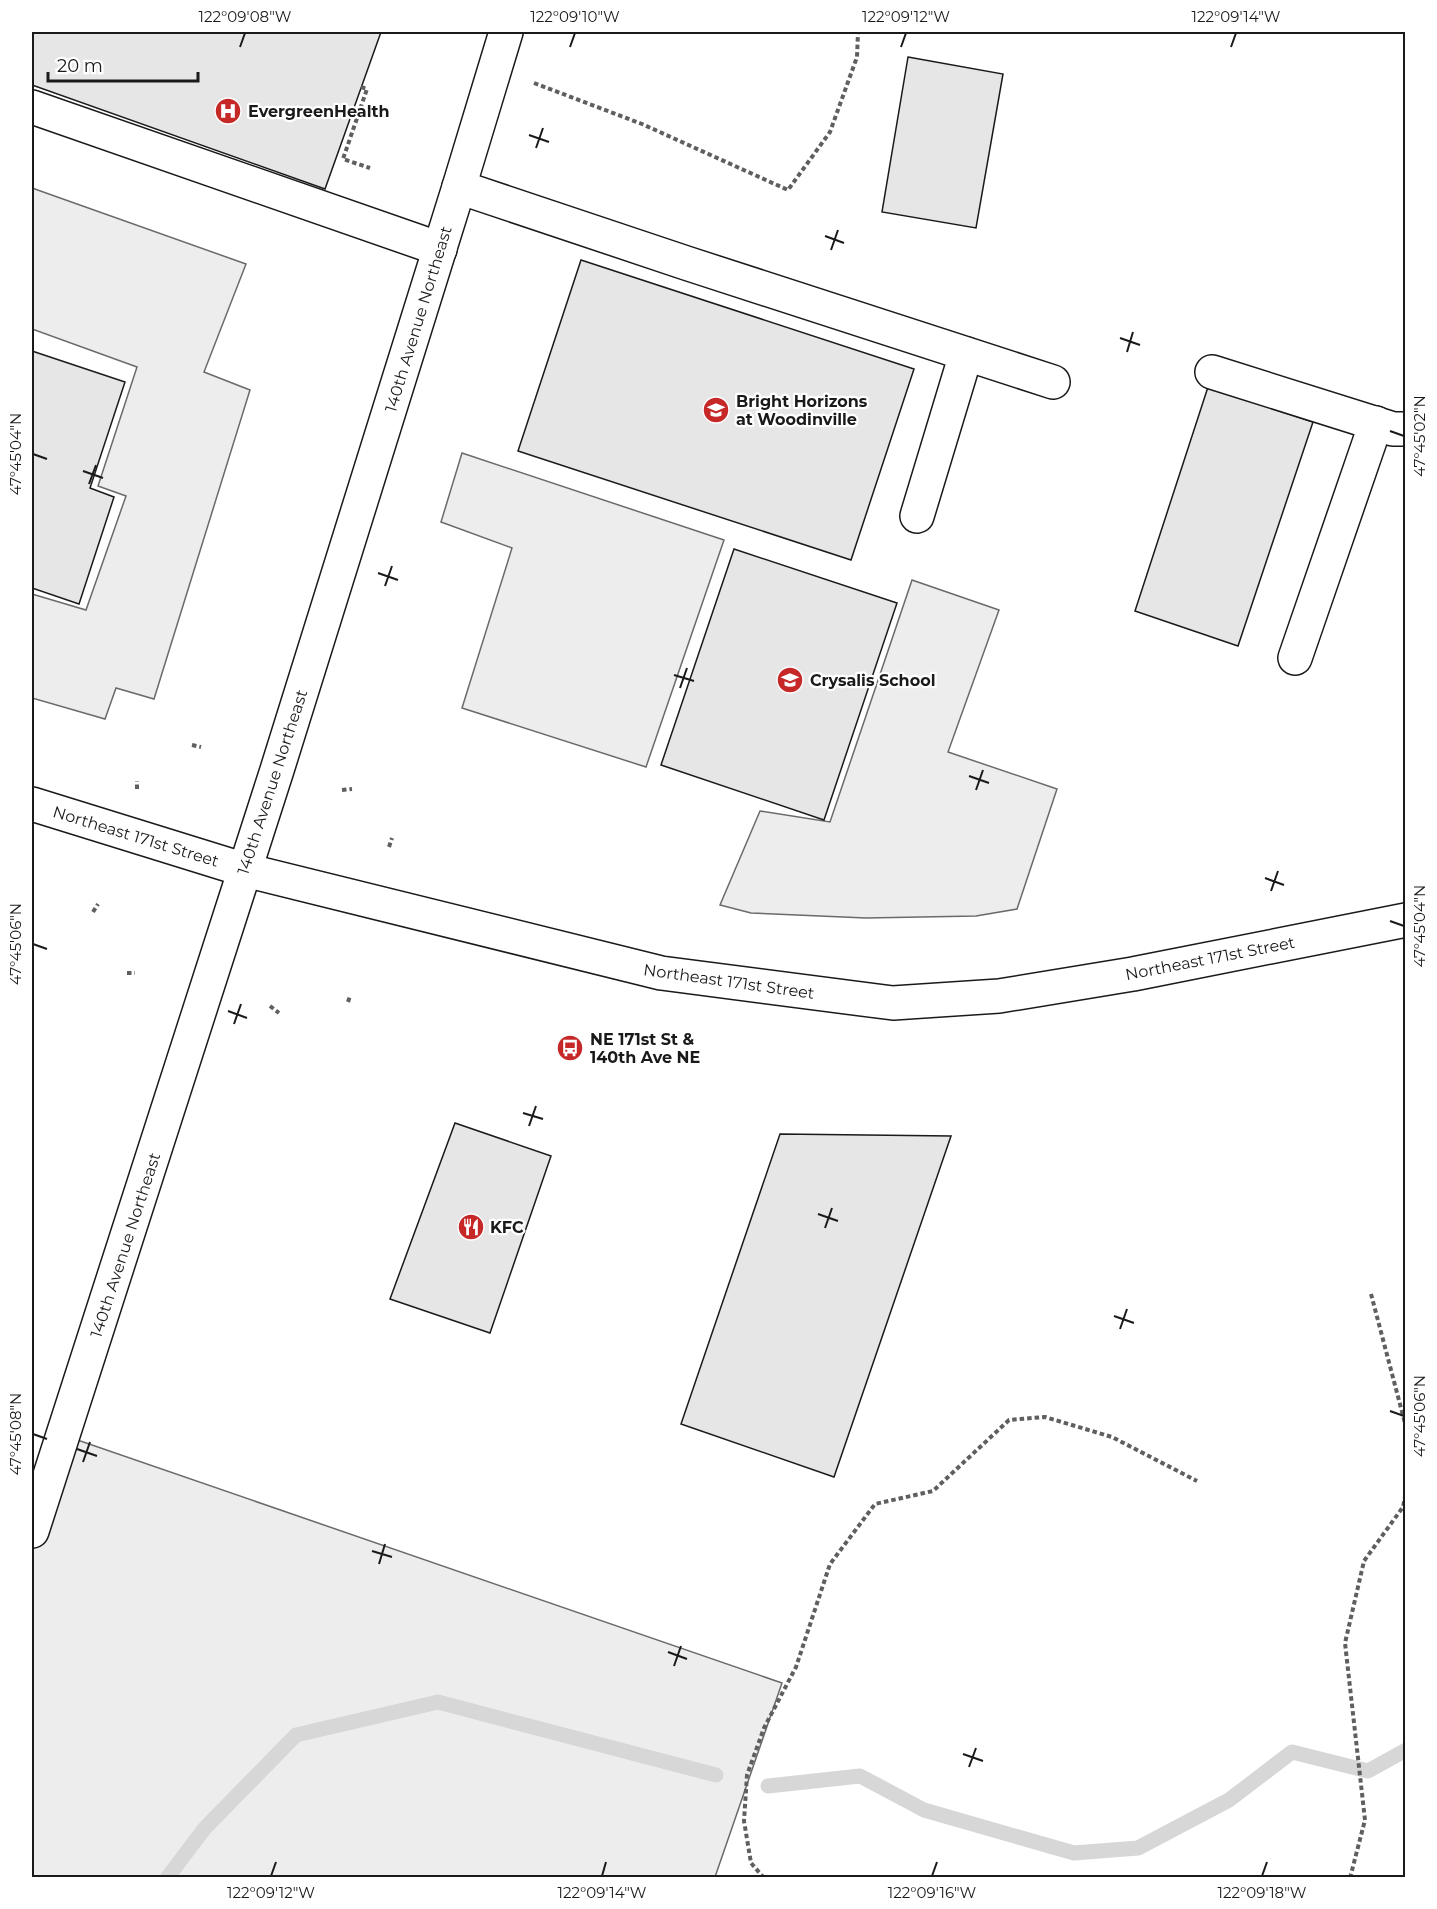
<svg xmlns="http://www.w3.org/2000/svg" width="1437" height="1909" viewBox="0 0 1437 1909" font-family="Montserrat,sans-serif">
<style>
.built{fill:#ededed;stroke:#6a6a6a;stroke-width:1.5}
.lines{fill:none;stroke-linecap:round;stroke-linejoin:round}
.stream{stroke:#d7d7d7;stroke-width:15}
.building{fill:#e6e6e6;stroke:#1a1a1a;stroke-width:1.5}
.minor-casing{stroke:#1a1a1a;stroke-width:36}
.major-casing{stroke:#1a1a1a;stroke-width:36}
.path{stroke:#5f5f5f;stroke-width:4;stroke-dasharray:4.5 3;stroke-linecap:butt}
.minor{stroke:#fff;stroke-width:33}
.major{stroke:#fff;stroke-width:33}
.ticks{fill:none;stroke:#1a1a1a;stroke-width:2}
.labels{text-anchor:middle;stroke-width:4.5;stroke-linejoin:round;paint-order:stroke}
.poi-label{font-size:16px;font-weight:bold;fill:#1a1a1a;stroke:#fff;text-anchor:start}
.street-label{font-size:16px;fill:#1a1a1a;stroke:#fff}
.neatline{fill:none;stroke:#1a1a1a;stroke-width:2}
.ticks-label{font-size:15px;text-anchor:middle;fill:#1a1a1a}
</style>
<rect width="100%" height="100%" fill="#fff"/>
<g class="built">
<path d="M32,188L246,264L204,372L250,390L154,699L116,688L105,719L32,698V594L86,610L126,496L98,486L137,367L32,329Z"/>
<path d="M462,453L724,540L646,767L462,708L512,548L441,522Z"/>
<path d="M912,580L999,610L948,752L1057,789L1017,909L976,916L866,918L751,913L720,905L760,811L830,822Z"/>
<path d="M63,1435L782,1683L715,1877L32,1878V1531Z"/>
</g>
<g class="lines">
<g class="stream">
<path d="M768,1786L860,1776L924,1810L1074,1853L1138,1848L1229,1800L1292,1752L1368,1771L1406,1750"/>
<path d="M167,1878L205,1828L296,1735L438,1702L716,1775"/>
</g>
</g>
<g class="building">
<path d="M32,32H381L325,189L32,85Z"/>
<path d="M908,57L1003,74L976,228L882,212Z"/>
<path d="M581,260L914,369L851,560L518,451Z"/>
<path d="M32,351L125,382L90,488L114,497L79,604L32,588Z"/>
<path d="M1208,387L1313,422L1238,646L1135,611Z"/>
<path d="M734,549L897,603L824,820L661,765Z"/>
<path d="M455,1123L551,1156L490,1333L390,1299Z"/>
<path d="M780,1134L951,1136L834,1477L681,1424Z"/>
</g>
<g class="lines">
<defs>
<g id="minor">
<path d="M32,107L440,249"/>
<path d="M459,187L686,263L1053,382"/>
<path d="M1212,372L1393,429H1406"/>
<path d="M917,516L966,354"/>
<path d="M1295,658L1376,423"/>
</g>
<g id="major">
<path d="M32,804L245,870L661,973L893,1003L999,996L1133,974L1406,920"/>
<path d="M32,1531L277,770L459,187L506,32"/>
</g>
</defs>
<use href="#minor" class="minor-casing"/>
<use href="#major" class="major-casing"/>
<g class="path">
<path d="M534,83L642,124L788,190L830,132L857,57L858,32"/>
<path d="M361,87L367,89L343,159L370,168"/>
<path d="M192,745L201,747"/>
<path d="M137,789V781"/>
<path d="M342,790L352,789"/>
<path d="M389,847L392,838"/>
<path d="M93,912L98,904"/>
<path d="M127,973H135"/>
<path d="M348,1002L350,996"/>
<path d="M270,1006L279,1013"/>
<path d="M1371,1294L1406,1427"/>
<path d="M764,1878L751,1863L744,1821L747,1775L764,1728L796,1667L830,1564L875,1504L933,1491L1009,1420L1045,1417L1112,1437L1197,1481"/>
<path d="M1350,1878L1365,1820L1345,1643L1364,1561L1403,1507L1406,1492"/>
</g>
<use href="#minor" class="minor"/>
<use href="#major" class="major"/>
</g>
<path class="ticks" d="M240,47L245,33M570,47L575,33M901,47L906,33M1231,47L1236,33M529,135L549,142M536,148L543,128M825,236L844,243M831,250L838,230M1120,338L1140,345M1127,352L1133,332M1390,431L1404,436M33,454L47,459M83,471L103,478M89,484L96,465M378,573L398,580M385,586L392,566M674,675L694,681M680,688L687,668M969,776L989,783M976,790L983,770M1265,878L1284,885M1271,891L1278,871M1390,921L1404,926M33,944L47,949M228,1011L247,1018M234,1024L241,1004M523,1113L543,1119M529,1126L536,1106M818,1214L838,1221M825,1228L832,1208M1114,1316L1134,1323M1120,1329L1127,1309M1390,1411L1404,1416M33,1434L47,1439M77,1449L97,1456M83,1462L90,1442M372,1551L392,1557M379,1564L385,1544M668,1652L687,1659M674,1666L681,1646M963,1754L983,1761M969,1767L976,1748M271,1876L276,1862M602,1876L606,1862M932,1876L937,1862M1262,1876L1267,1862"/>
<defs>
<symbol id="hospital-disc" viewBox="-11 -11 22 22"><circle r="9.5" fill="#c62828" stroke="#fff"/><path d="M-5-5h3v3.5h4V-5h3V5h-3V1.5h-4V5h-3Z" fill="#fff"/></symbol>
<symbol id="school-disc" viewBox="-11 -11 22 22"><circle r="9.5" fill="#c62828" stroke="#fff"/><path d="M0-5L7-2L0 1L-7-2ZM-4 1L0 2.5L4 1V4Q0 6-4 4Z" fill="#fff"/></symbol>
<symbol id="bus-disc" viewBox="-11 -11 22 22"><circle r="9.5" fill="#c62828" stroke="#fff"/><path d="M-5-6H5V4H4V6H2V4H-2V6H-4V4H-5ZM-3.5-4V0h7V-4ZM-3.5 1.2v1.5H-2V1.2ZM2 1.2v1.5H3.5V1.2Z" fill="#fff"/></symbol>
<symbol id="restaurant-disc" viewBox="-11 -11 22 22"><circle r="9.5" fill="#c62828" stroke="#fff"/><path d="M-5-6h1v4h1v-4h1v4h1v-4h1v5L-1.5 .5V6h-2V.5L-5-1ZM5-6V6H3V1.5H1.5Q1.5-4 5-6Z" fill="#fff"/></symbol>
</defs>
<g fill-rule="evenodd">
<use href="#hospital-disc" x="213" y="96" width="30" height="30"/>
<use href="#school-disc" x="701" y="395" width="30" height="30"/>
<use href="#school-disc" x="775" y="665" width="30" height="30"/>
<use href="#bus-disc" x="555" y="1033" width="30" height="30"/>
<use href="#restaurant-disc" x="456" y="1212" width="30" height="30"/>
</g>
<g class="labels">
<g class="poi-label">
<text x="248" y="117">EvergreenHealth</text>
<text x="736" y="407">Bright Horizons<tspan x="736" dy="18">at Woodinville</tspan></text>
<text x="810" y="686">Crysalis School</text>
<text x="590" y="1045">NE 171st St &amp;<tspan x="590" dy="18">140th Ave NE</tspan></text>
<text x="490" y="1233">KFC</text>
</g>
<g class="street-label">
<text transform="translate(418 319) rotate(-73)" y="6">140th Avenue Northeast</text>
<text transform="translate(272 782) rotate(-72)" y="6">140th Avenue Northeast</text>
<text transform="translate(136 836) rotate(17)" y="6">Northeast 171st Street</text>
<text transform="translate(1210 958) rotate(-11)" y="6">Northeast 171st Street</text>
<text transform="translate(729 981) rotate(8)" y="6">Northeast 171st Street</text>
<text transform="translate(125 1245) rotate(-72)" y="6">140th Avenue Northeast</text>
</g>
</g>
<rect width="1437" height="1909" fill="none" stroke="#ffffff" stroke-width="66"/>
<path d="M48 72v9h150v-9" fill="none" stroke="#1a1a1a" stroke-width="3"/>
<text x="57" y="72" font-size="18" fill="#1a1a1a" stroke="#ffffff" stroke-width="4.5" paint-order="stroke">20 m</text>
<rect x="33" y="33" width="1371" height="1843" class="neatline"/>
<g class="ticks-label">
<text x="245" y="22">122°09'08"W</text>
<text x="575" y="22">122°09'10"W</text>
<text x="906" y="22">122°09'12"W</text>
<text x="1236" y="22">122°09'14"W</text>
<text transform="translate(1420 436) rotate(-90)" y="5">47°45'02"N</text>
<text transform="translate(16 454) rotate(-90)" y="5">47°45'04"N</text>
<text transform="translate(1420 926) rotate(-90)" y="5">47°45'04"N</text>
<text transform="translate(16 944) rotate(-90)" y="5">47°45'06"N</text>
<text transform="translate(1420 1416) rotate(-90)" y="5">47°45'06"N</text>
<text transform="translate(16 1434) rotate(-90)" y="5">47°45'08"N</text>
<text x="271" y="1898">122°09'12"W</text>
<text x="602" y="1898">122°09'14"W</text>
<text x="932" y="1898">122°09'16"W</text>
<text x="1262" y="1898">122°09'18"W</text>
</g>
</svg>
